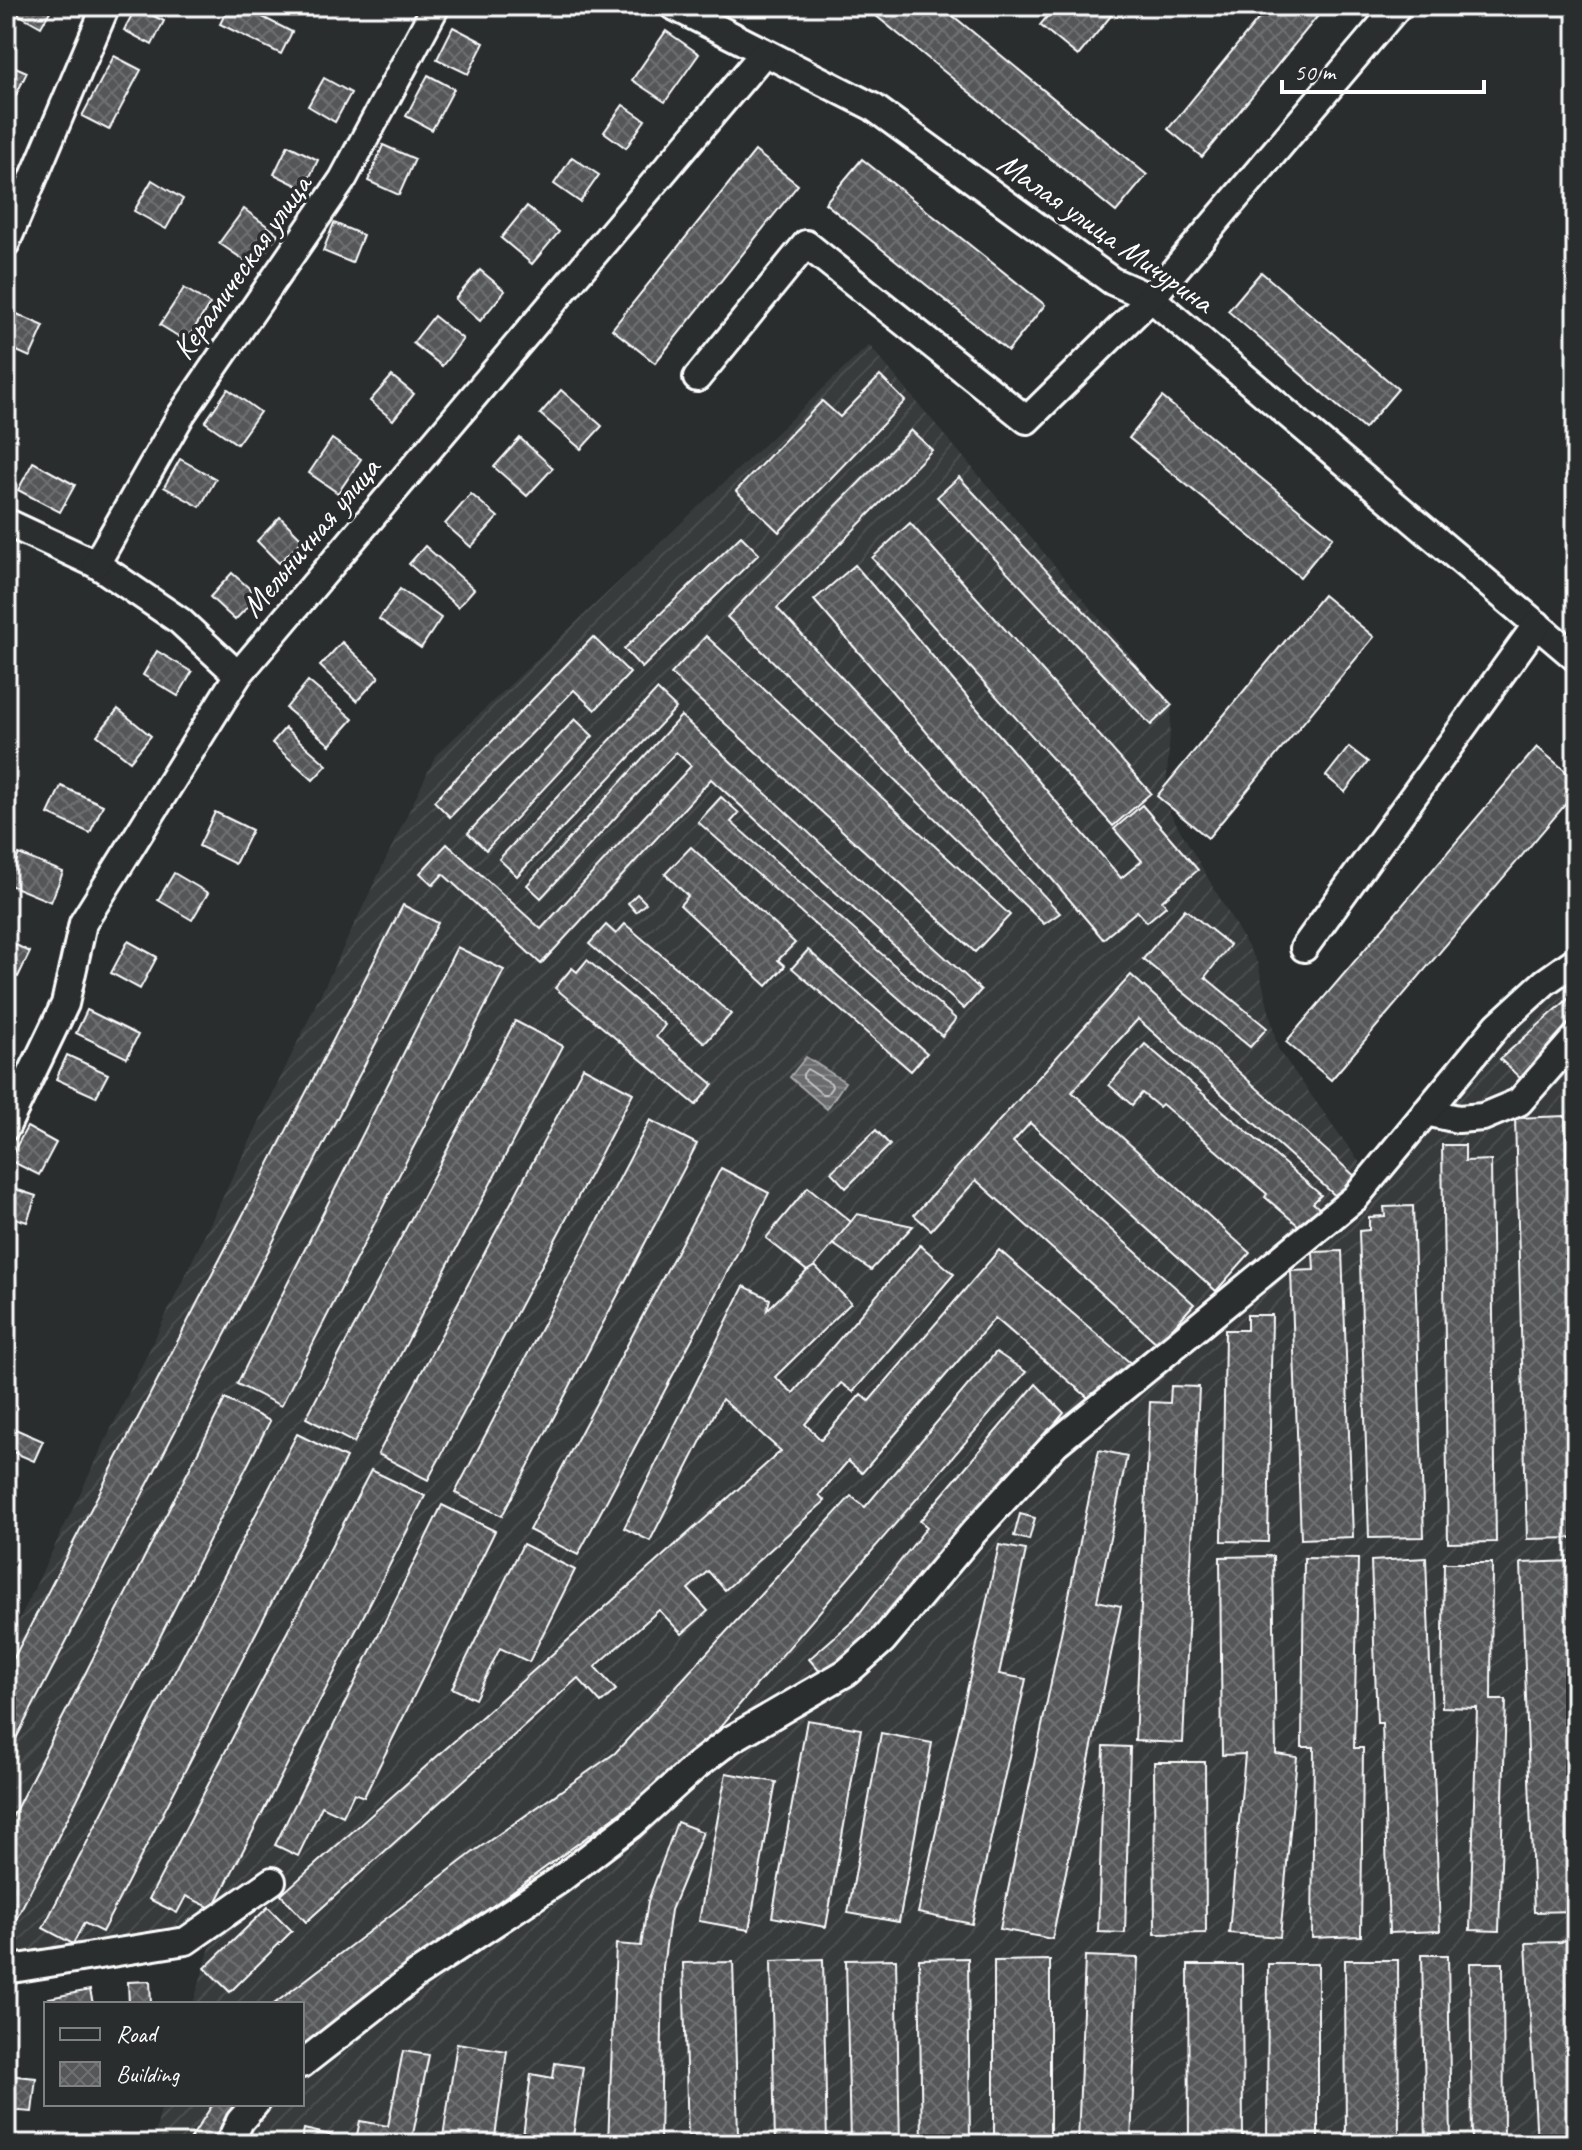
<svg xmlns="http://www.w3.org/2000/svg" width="1582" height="2150" viewBox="0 0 1582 2150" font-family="Caveat,sans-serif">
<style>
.industrial{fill:url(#industrial-furrows)}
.water{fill:url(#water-rules);stroke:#a6a7a7;stroke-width:2}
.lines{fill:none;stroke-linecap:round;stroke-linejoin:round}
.shore{stroke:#c3c4c5;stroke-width:2}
.building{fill:url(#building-cross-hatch);stroke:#fff;stroke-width:2}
.minor-casing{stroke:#fff;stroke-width:32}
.minor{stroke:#2a2d2e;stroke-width:26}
.labels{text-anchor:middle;stroke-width:7;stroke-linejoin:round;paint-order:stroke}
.street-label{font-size:32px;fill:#fff;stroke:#2a2d2e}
</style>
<defs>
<pattern id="industrial-furrows" width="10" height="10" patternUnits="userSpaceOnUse" patternTransform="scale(2)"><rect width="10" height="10" fill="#373a3b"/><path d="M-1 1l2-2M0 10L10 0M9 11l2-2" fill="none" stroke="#4b4e4f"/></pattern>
<pattern id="water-rules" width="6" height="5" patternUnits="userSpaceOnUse" patternTransform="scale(2)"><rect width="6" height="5" fill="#6a6c6d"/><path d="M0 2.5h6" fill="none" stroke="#808283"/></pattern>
<pattern id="building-cross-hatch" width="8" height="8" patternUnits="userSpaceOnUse" patternTransform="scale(2)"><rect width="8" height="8" fill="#555758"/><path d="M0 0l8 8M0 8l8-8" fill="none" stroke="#6e7071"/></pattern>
</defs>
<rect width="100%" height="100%" fill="#2a2d2e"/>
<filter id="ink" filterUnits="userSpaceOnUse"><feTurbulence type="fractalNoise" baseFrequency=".0125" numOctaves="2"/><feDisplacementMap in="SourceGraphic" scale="16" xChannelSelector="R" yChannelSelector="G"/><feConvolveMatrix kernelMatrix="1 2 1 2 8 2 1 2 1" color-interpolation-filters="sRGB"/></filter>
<g filter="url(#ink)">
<path class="industrial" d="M869,345L1172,705L1165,804L1258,964L1278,1049L1373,1181L1517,1011L1576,975V2144H153L162,2104H302V2004H193L217,1924L6,1961V1647L436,755Z"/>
<path class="water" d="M806,1057L845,1082L827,1109L790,1077Z"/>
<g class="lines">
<path class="shore" d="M807,1069L831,1083L832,1087L827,1094H822L803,1078V1074Z"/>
</g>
<g class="building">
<path d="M11,6H53L41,27L9,9Z"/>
<path d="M229,6H241L292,32L281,54L220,24Z"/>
<path d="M864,6H941L1147,175L1116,212Z"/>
<path d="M1056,6H1119L1078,56L1040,25Z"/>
<path d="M1269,6H1326L1202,157L1168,129Z"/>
<path d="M136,7L164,21L152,45L124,30Z"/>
<path d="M453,27L484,43L468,74L437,59Z"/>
<path d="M666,31L699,54L665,102L632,80Z"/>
<path d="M114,56L141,70L109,130L82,116Z"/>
<path d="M6,63L27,72L10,108L6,106Z"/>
<path d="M428,75L454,89L432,130L406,116Z"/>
<path d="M324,78L351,93L335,122L308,106Z"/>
<path d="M623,105L645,120L626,148L604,132Z"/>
<path d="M288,145L318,160L304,189L274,174Z"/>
<path d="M383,145L415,159L399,195L368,181Z"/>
<path d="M755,151L798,185L655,363L612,329Z"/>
<path d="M572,157L599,175L580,202L554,184Z"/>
<path d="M862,159L1045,305L1008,351L825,203Z"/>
<path d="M152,180L183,199L166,229L134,211Z"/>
<path d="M527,206L559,232L532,264L501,238Z"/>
<path d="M244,209L278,234L254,267L219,243Z"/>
<path d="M334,223L363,235L352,263L323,251Z"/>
<path d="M480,270L505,291L480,321L455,299Z"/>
<path d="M1261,272L1398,389L1364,429L1228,311Z"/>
<path d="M184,288L210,304L186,341L160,325Z"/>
<path d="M8,310L44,326L30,357L6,346V315Z"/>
<path d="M434,316L463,339L442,366L413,343Z"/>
<path d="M392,376L414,394L393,420L370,401Z"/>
<path d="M880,376L905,401L779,532L736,491L822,401L840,417Z"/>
<path d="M228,389L260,412L237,444L205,422Z"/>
<path d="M561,390L602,426L581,449L540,414Z"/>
<path d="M1162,397L1333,537L1300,577L1129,438Z"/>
<path d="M911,430L932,450L777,608L1060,913L1044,924L727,617Z"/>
<path d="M520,438L553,468L527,496L494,467Z"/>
<path d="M332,439L361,459L338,493L309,473Z"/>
<path d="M180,459L216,479L200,507L164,487Z"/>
<path d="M33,462L75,485L60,512L18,490Z"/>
<path d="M959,477L1172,705L1151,725L937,497Z"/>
<path d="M471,494L498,517L471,547L445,524Z"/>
<path d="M280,517L303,540L279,563L257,541Z"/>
<path d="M910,523L1151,793L1113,826L872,558Z"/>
<path d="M741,536L759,554L642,668L624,649Z"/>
<path d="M425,546L474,589L458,607L409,564Z"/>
<path d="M855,565L1121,878L1142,861L1114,829L1142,805L1198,870L1162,901L1166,906L1147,922L1137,911L1103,939L814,600Z"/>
<path d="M232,573L258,596L235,620L210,597Z"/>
<path d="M400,589L441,618L421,648L379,619Z"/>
<path d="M1323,595L1374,637L1208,838L1157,796Z"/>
<path d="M706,636L1010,915L975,952L671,674Z"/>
<path d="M593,637L630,673L595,710L574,690L450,817L434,801Z"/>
<path d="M342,642L379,677L357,701L320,666Z"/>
<path d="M157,651L192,672L178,696L143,675Z"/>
<path d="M308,681L353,719L330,745L286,708Z"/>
<path d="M657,690L676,708L517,876L499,859Z"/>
<path d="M118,709L151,736L130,761L97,735Z"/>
<path d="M681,716L981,990L964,1009L711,779L541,964L443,874L433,885L420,873L447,844L541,929L691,766L676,752L541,898L527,885Z"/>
<path d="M575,719L593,736L486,850L468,833Z"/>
<path d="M285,728L327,765L313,780L272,743Z"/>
<path d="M1349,747L1368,762L1345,792L1326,776Z"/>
<path d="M1537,747L1576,780V792L1331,1080L1286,1042Z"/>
<path d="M61,786L103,805L90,833L48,814Z"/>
<path d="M721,797L739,813L731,822L956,1019L942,1036L698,822Z"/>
<path d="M215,812L252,830L235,864L199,846Z"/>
<path d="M691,847L795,943L778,960L785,966L767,986L680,905L688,896L665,874Z"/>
<path d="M19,854L63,872L51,902L7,884Z"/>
<path d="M174,873L208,893L192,920L158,900Z"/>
<path d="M637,894L646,903L636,912L628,903Z"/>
<path d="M403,905L438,923L6,1758V1673Z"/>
<path d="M1185,909L1230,945L1205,977L1267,1028L1250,1047L1143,959Z"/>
<path d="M625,924L731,1014L705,1043L589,944L606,925L616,934Z"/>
<path d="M6,940L30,952L18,977L6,971Z"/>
<path d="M128,941L157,957L140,989L111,973Z"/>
<path d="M457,947L504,970L281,1406L237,1384Z"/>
<path d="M808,950L927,1053L911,1071L792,968Z"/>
<path d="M587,960L665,1025L656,1037L713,1084L696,1105L555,988L572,968L577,972Z"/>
<path d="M1131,975L1357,1178L1339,1199L1138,1019L1072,1092L1250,1253L1216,1291L1030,1123L1013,1142L1194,1304L1158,1344L976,1180L931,1230L914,1215Z"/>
<path d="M1576,992V1028L1521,1079L1500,1059Z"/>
<path d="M87,1010L138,1035L127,1058L76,1033Z"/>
<path d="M515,1021L563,1046L354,1443L306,1418Z"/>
<path d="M1145,1044L1321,1195L1313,1203L1324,1212L1306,1232L1265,1197L1267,1194L1162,1104L1159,1107L1142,1093L1132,1105L1109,1085Z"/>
<path d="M67,1055L108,1074L96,1097L56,1079Z"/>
<path d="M583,1067L633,1093L428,1480L378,1454Z"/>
<path d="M1565,1116L1576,1538L1527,1539L1515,1118Z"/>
<path d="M650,1120L697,1144L502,1516L455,1493Z"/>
<path d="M27,1127L56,1143L39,1175L9,1160Z"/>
<path d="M876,1130L890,1145L846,1188L831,1172Z"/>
<path d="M1442,1145H1465V1161L1491,1160L1496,1542L1448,1543Z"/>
<path d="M721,1168L769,1193L578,1555L529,1530Z"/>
<path d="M6,1186L36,1196L27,1222L6,1215Z"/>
<path d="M808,1187L851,1222L815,1266L807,1271L766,1238Z"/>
<path d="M1413,1206L1424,1537L1369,1538L1359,1231L1369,1230V1217L1385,1216L1384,1207Z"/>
<path d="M857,1214L913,1226L871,1270L833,1244Z"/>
<path d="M920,1245L954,1274L853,1392L841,1383L805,1424L821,1440L861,1394L869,1401L999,1250L1134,1366L1099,1407L995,1318L862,1473L848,1461L819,1495L825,1501L725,1590L708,1571L688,1589L708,1611L682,1634L659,1610L595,1667L616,1690L601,1703L578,1678L306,1922L281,1895L781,1451L722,1399L650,1541L624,1528L744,1286L770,1299L767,1310L807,1271L815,1266L851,1303L775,1377L793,1393Z"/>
<path d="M1342,1251L1353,1537L1301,1539L1291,1271L1314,1270L1313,1252Z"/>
<path d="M1247,1315H1272L1268,1542L1222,1541L1225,1330H1247Z"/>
<path d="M996,1352L1026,1372L691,1761L442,1943L302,2054V2004H274L476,1850L615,1753L851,1496L865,1507Z"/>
<path d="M1036,1384L1064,1413L869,1643L851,1649L822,1674L809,1659L854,1620L927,1527L920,1521Z"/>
<path d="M1171,1386L1199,1387L1183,1743L1135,1741L1150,1402L1170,1403Z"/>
<path d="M225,1399L270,1421L6,1939V1829Z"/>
<path d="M6,1425L43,1441L34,1461L6,1449Z"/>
<path d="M297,1434L346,1458L102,1932L84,1923L73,1944L43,1928Z"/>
<path d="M1099,1450L1127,1456L1097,1601L1121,1606L1052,1939L1000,1929Z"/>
<path d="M371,1470L425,1496L213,1909L186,1896L177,1913L149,1899Z"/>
<path d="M442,1505L495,1531L364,1797L354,1793L343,1816L322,1806L298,1856L275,1845Z"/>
<path d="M1020,1514L1035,1518L1029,1540L1014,1536Z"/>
<path d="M523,1544L575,1570L529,1662L500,1648L475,1699L452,1688Z"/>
<path d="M999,1545L1026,1550L999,1674L1026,1679L972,1924L918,1913Z"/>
<path d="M1273,1556L1276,1754L1297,1757L1280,1937L1229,1933L1245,1754L1222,1755L1220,1557Z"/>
<path d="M1304,1558L1358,1559L1354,1748H1363L1361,1936L1312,1938L1314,1747H1302Z"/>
<path d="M1426,1558L1440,1931L1389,1933L1382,1723H1377L1371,1561Z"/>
<path d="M1573,1561L1576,1629V1911L1534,1912L1521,1563Z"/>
<path d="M1444,1563H1492L1491,1700H1506L1499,1931L1470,1930L1477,1708L1442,1707Z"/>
<path d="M807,1720L861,1729L826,1927L772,1917Z"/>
<path d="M881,1733L932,1743L899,1922L848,1913Z"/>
<path d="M1104,1746L1130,1747L1125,1933L1098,1932Z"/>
<path d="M1154,1762H1205L1206,1933L1155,1934Z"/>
<path d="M726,1773L776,1782L749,1930L699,1921Z"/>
<path d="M677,1822L703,1832L671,1910L663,1967L660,2144H608L616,1944L641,1946L648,1901Z"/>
<path d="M268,1907L292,1931L230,1992L205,1968Z"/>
<path d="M1576,1935V2144H1537L1526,1943L1561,1942Z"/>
<path d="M1422,1955H1448L1451,2144H1426Z"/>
<path d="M1085,1956L1138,1958L1131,2144H1078Z"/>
<path d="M968,1958L970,2144H922L919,1959Z"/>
<path d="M823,1959L827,2144H775L771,1961Z"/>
<path d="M896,1959L900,2144H850L846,1960Z"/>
<path d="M1050,1960V2144H994V1961Z"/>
<path d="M1345,1960H1398L1399,2144H1346Z"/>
<path d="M733,1962L738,2134H745V2144H696V2135L688,2136L683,1963Z"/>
<path d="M1470,1963H1503L1504,2144H1472Z"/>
<path d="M1268,1964H1318V2144H1267Z"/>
<path d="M1188,1965H1242L1243,2144H1189Z"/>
<path d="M150,1981L151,2004H129L128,1982Z"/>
<path d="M90,1990L93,2004H50L49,1998Z"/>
<path d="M457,2043L507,2051L494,2144H442Z"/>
<path d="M403,2051L429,2055L411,2144H355L360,2121L388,2126Z"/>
<path d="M555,2063L583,2067L572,2144H522L531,2074L553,2078Z"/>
<path d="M6,2075L36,2078L32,2112L6,2110Z"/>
<path d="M213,2104H245L218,2144H187Z"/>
<path d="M304,2129L330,2135L328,2144H301Z"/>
</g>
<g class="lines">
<defs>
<g id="minor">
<path d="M673,6L873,107L1112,281L1151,298L1576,658"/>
<path d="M6,243L106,6"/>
<path d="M697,378L806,244L1027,420L1151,298L1398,6"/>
<path d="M6,522L96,564L180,621L238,675"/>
<path d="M96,564L181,415L343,179L436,6"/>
<path d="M1304,948L1537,624"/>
<path d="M1426,1112L1458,1119L1483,1117L1519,1102L1576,1037"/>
<path d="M6,1127L65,1004L83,923L238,675L764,53"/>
<path d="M6,1970L186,1941L272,1881"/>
<path d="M302,2064L417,1974L558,1881L631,1825L696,1766L730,1740L847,1672L883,1640L973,1533L1056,1443L1355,1198L1498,1025L1545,982L1576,960"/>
<path d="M229,2144L240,2121L255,2104"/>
</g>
</defs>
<use href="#minor" class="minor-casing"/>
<use href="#minor" class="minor"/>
</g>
</g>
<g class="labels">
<g class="street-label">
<text transform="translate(1106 232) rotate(35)" y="11">Малая улица Мичурина</text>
<text transform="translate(241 267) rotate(-55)" y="11">Керамическая улица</text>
<text transform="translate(310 537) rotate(-50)" y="11">Мельничная улица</text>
</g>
</g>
<rect width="1582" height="2150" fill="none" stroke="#2a2d2e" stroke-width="32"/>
<rect x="16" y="16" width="1550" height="2118" fill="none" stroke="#fff" stroke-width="3" filter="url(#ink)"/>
<rect x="44" y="2002" width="260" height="104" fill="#2a2d2e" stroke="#7f8182" stroke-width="2"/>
<rect x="60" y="2028" width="40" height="12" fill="#2a2d2e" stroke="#7f8182" stroke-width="2"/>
<text x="116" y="2042" font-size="24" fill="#ffffff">Road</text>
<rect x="60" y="2062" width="40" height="24" fill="url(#building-cross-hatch)" stroke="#7f8182" stroke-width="2"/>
<text x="116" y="2082" font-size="24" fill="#ffffff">Building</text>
<path d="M1282 80v12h202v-12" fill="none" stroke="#ffffff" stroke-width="4"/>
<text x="1294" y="80" font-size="24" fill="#ffffff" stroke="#2a2d2e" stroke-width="6" paint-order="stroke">50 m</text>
</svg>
